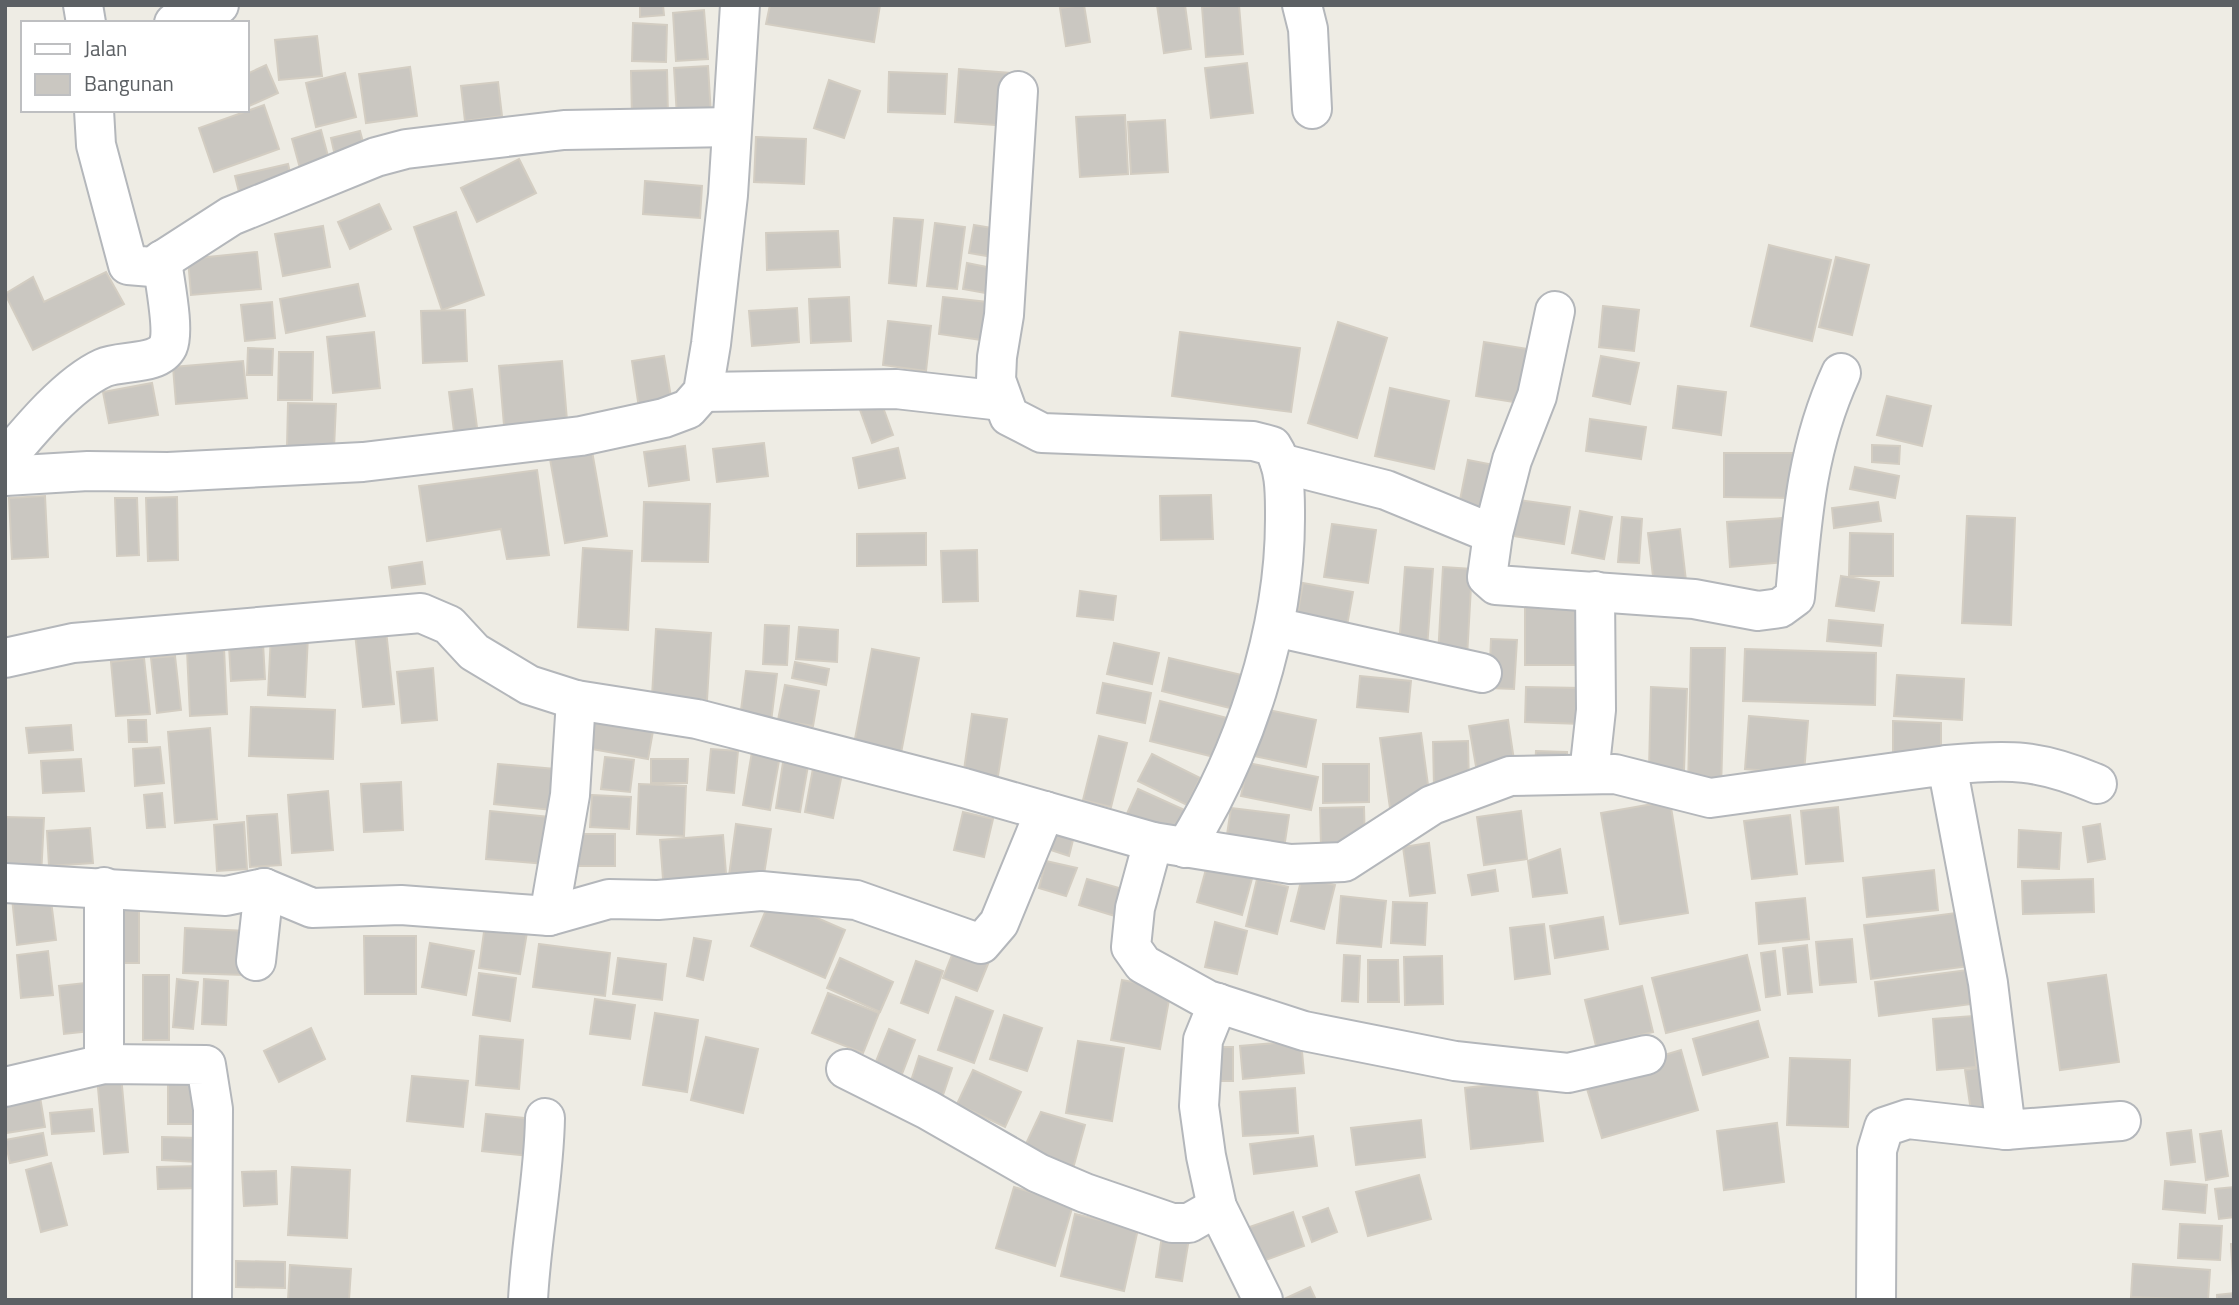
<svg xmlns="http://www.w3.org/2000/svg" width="2239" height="1305" viewBox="0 0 2239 1305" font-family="'Titillium Web',sans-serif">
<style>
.building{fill:#cac7c1;stroke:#d3cdc2;stroke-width:2}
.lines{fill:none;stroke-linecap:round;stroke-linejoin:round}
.minor-casing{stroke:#b4b7bb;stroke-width:42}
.minor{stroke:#fff;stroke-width:38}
</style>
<rect width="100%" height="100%" fill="#eeece4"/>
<g class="building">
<path d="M640,5H663L664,15L640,17Z"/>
<path d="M770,5H880L874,42L766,24Z"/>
<path d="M1084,5L1090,42L1066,46L1060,8Z"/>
<path d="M1157,5H1185L1191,49L1164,53Z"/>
<path d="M1239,5L1243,54L1206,57L1202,7Z"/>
<path d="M704,10L708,59L676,61L673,13Z"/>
<path d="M633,23L667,25L666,62L632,61Z"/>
<path d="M317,36L322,76L279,80L275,40Z"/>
<path d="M1247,63L1253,113L1211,118L1205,68Z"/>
<path d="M266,65L278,93L247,107V74Z"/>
<path d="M708,66L711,115L677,117L674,68Z"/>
<path d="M410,67L417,116L366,123L359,74Z"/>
<path d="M959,69L1011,73L1008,126L955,122Z"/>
<path d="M667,70L668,117L632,118L631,71Z"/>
<path d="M889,72L947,74L945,114L888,112Z"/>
<path d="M345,73L356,117L316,127L306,83Z"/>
<path d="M829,80L860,91L844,138L814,128Z"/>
<path d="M498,82L502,116L465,121L461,86Z"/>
<path d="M264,105L279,149L214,172L199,128Z"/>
<path d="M1125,115L1128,174L1080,177L1076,117Z"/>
<path d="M1165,120L1168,172L1131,174L1128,122Z"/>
<path d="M321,130L332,171L303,179L292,139Z"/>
<path d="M360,131L367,157L337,165L331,138Z"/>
<path d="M756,137L806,139L804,184L754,182Z"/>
<path d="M519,159L536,193L477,222L461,188Z"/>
<path d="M288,164L294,189L241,200L235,176Z"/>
<path d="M645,181L702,186L700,218L643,214Z"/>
<path d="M379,204L391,229L350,249L338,222Z"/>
<path d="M456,212L484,295L442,310L414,227Z"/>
<path d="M894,218L923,220L916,286L889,283Z"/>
<path d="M935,223L965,227L957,289L927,286Z"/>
<path d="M974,225L1010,231L1005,259L969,253Z"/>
<path d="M323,226L330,267L283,276L275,234Z"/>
<path d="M838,231L840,267L767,270L766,233Z"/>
<path d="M1769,245L1831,260L1812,341L1751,326Z"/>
<path d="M257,252L261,289L191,295L188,259Z"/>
<path d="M1836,257L1869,265L1852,335L1819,327Z"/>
<path d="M967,263L1002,270L997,295L963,289Z"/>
<path d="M106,272L124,304L33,350L5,294L33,277L44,302Z"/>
<path d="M358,284L365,316L286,333L280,299Z"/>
<path d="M849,297L851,341L811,343L809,299Z"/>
<path d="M943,297L987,302L982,340L939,334Z"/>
<path d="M272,302L275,338L245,341L241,305Z"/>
<path d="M1603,306L1639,310L1634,351L1599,347Z"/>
<path d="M797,308L799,342L752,346L749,311Z"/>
<path d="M465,310L467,361L423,363L421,311Z"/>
<path d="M888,321L931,326L926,371L883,365Z"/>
<path d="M1338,322L1387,338L1357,438L1308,423Z"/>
<path d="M374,332L380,388L333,393L327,337Z"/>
<path d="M1180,332L1300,348L1291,412L1172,396Z"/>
<path d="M1484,342L1534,350L1526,404L1476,396Z"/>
<path d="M248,348L273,349L272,375H247Z"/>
<path d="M279,352H313L312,400H278Z"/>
<path d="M664,356L672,403L639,408L632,361Z"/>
<path d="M1601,356L1639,363L1630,404L1593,396Z"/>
<path d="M243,361L247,398L176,404L173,367Z"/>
<path d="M562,361L568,432L505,437L499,366Z"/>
<path d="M152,383L158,415L109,423L103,392Z"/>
<path d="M1678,386L1726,392L1721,435L1673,428Z"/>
<path d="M1390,388L1449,401L1434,469L1375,456Z"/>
<path d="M472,389L479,443L456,447L449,392Z"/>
<path d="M1887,396L1931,406L1922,446L1877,435Z"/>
<path d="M880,399L893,435L872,443L859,407Z"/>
<path d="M288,403L336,404L334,449L287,447Z"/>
<path d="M1590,419L1646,427L1641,459L1586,451Z"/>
<path d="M764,443L768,476L717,482L713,449Z"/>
<path d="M1872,445L1900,446L1899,464L1872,462Z"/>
<path d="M685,446L689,480L649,486L644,452Z"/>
<path d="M898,448L905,478L859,488L853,458Z"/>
<path d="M592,451L607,536L565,543L550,459Z"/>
<path d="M1724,453H1793L1792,498L1724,497Z"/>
<path d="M1468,460L1499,466L1489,516L1458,510Z"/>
<path d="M1855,467L1899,476L1895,498L1850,489Z"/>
<path d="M537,470L549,555L507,559L501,529L427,541L419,486Z"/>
<path d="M1211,495L1213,539L1161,540L1160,496Z"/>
<path d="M45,496L48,557L12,559L9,498Z"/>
<path d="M177,497L178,560L148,561L146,498Z"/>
<path d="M115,498H137L139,555L117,556Z"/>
<path d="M1512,499L1570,507L1564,544L1507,535Z"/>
<path d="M644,502L710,504L708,562L642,561Z"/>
<path d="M1878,502L1881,521L1834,528L1832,508Z"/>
<path d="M1580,511L1612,517L1604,559L1572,553Z"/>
<path d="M1967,516L2015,518L2011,625L1962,623Z"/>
<path d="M1622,517L1642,519L1639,563L1618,562Z"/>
<path d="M1782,518L1785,562L1730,567L1727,522Z"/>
<path d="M1332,524L1376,530L1368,583L1324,577Z"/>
<path d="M1680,529L1686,581L1654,585L1648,533Z"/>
<path d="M926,533V565L857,566V534Z"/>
<path d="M1850,533L1893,534V576H1849Z"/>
<path d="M583,548L632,551L628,630L578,627Z"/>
<path d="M977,550L978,601L943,602L941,551Z"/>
<path d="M422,562L425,584L392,588L389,567Z"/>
<path d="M1405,567L1433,569L1427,648L1399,646Z"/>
<path d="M1443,567L1472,569L1467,657L1438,656Z"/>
<path d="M1841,576L1879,582L1874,611L1836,606Z"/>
<path d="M1303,583L1353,592L1346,631L1296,623Z"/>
<path d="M1080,591L1116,596L1113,620L1077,616Z"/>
<rect x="1525" y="607" width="60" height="58"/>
<path d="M1829,620L1883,625L1881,646L1827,641Z"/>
<path d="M385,621L394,704L363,707L354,624Z"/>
<path d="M765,625L789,626L787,665L763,664Z"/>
<path d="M799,627L838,630L837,662L796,659Z"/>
<path d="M656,629L711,633L707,700L652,696Z"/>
<path d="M271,634L308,636L305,697L268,695Z"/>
<path d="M1491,639L1517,640L1514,689L1489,688Z"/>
<path d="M263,643L265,679L231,681L229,646Z"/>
<path d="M1114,643L1159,653L1152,684L1107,674Z"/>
<path d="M224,648L227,714L190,716L187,650Z"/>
<path d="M1691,648H1725L1721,790L1688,789Z"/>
<path d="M872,649L919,658L901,753L854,744Z"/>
<path d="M1745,649L1876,653L1875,705L1743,701Z"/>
<path d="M175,656L181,710L157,713L151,658Z"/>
<path d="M144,658L150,714L116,716L111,662Z"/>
<path d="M1169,658L1250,677L1242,711L1162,691Z"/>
<path d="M795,662L829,669L826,685L792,678Z"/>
<path d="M433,668L437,720L402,723L397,672Z"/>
<path d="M746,671L777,674L771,722L740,718Z"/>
<path d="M1897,675L1964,679L1962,720L1894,716Z"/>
<path d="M1360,676L1411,681L1408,712L1357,707Z"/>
<path d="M1103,683L1151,693L1145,723L1097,713Z"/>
<path d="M785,685L819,691L813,726L778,720Z"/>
<path d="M1526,687L1583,688L1582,724L1525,722Z"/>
<path d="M1651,687L1687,689L1684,770L1649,769Z"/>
<path d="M1160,701L1231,719L1222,759L1150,741Z"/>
<path d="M251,707L335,710L333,759L249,756Z"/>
<path d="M1264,709L1316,720L1306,767L1254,756Z"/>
<path d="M972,714L1007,719L997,782L963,777Z"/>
<path d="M1749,716L1808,721L1804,774L1745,769Z"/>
<path d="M128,720H146L147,742H129Z"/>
<path d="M591,720L653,731L648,759L586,748Z"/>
<path d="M1508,720L1515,767L1477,772L1469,726Z"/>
<path d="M1893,721L1941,723V756L1893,754Z"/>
<path d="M71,725L73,750L29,753L26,728Z"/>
<path d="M210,728L217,819L175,823L168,732Z"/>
<path d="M1421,733L1430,800L1391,815L1380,738Z"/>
<path d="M1099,736L1127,743L1111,807L1083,800Z"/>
<path d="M1468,741L1469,786L1434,787L1433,742Z"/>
<path d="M753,746L781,750L770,810L743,805Z"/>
<path d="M160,747L164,783L135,786L133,749Z"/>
<path d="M711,749L738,751L734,793L707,790Z"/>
<path d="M1536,751L1567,752V768L1535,767Z"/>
<path d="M1152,754L1200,778L1187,805L1138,781Z"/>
<path d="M784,756L809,760L800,812L776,808Z"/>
<path d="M605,757L634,760L630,792L601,789Z"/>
<path d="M81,759L84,791L43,793L41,761Z"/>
<path d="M651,759H688L687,783H651Z"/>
<path d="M814,763L843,769L833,818L805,812Z"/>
<path d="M1248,763L1318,777L1311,810L1241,796Z"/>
<path d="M498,764L555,769L552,810L494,804Z"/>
<path d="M1323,764H1369V802L1323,803Z"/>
<path d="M401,782L403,830L364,832L361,784Z"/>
<path d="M639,784L686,786L684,836L637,834Z"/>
<path d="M1138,789L1189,812L1176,841L1125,818Z"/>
<path d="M328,791L333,850L292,853L288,795Z"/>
<path d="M162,793L165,827L147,828L144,795Z"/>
<path d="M592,795L631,797L629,829L590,827Z"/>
<path d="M1670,801L1688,913L1620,924L1601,813Z"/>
<path d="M1364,807L1365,846L1321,847L1320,808Z"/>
<path d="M1838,807L1843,861L1806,864L1801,811Z"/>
<path d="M1231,808L1289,815L1283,855L1225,848Z"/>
<path d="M490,811L549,817L545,864L486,859Z"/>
<path d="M1521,811L1527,859L1484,865L1477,817Z"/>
<path d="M963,812L993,819L984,857L954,850Z"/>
<path d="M277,814L281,865L250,867L247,816Z"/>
<path d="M1790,815L1797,874L1752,879L1744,821Z"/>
<path d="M5,817L44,818L41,877L5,875Z"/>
<path d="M244,822L247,869L217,871L214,825Z"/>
<path d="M736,824L771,829L763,881L729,876Z"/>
<path d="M2100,824L2105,859L2088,862L2083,827Z"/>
<path d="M1052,825L1075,832L1069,856L1045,848Z"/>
<path d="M90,828L93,863L49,866L47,831Z"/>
<path d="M2019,830L2061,833L2059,869L2018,867Z"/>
<path d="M576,834H615V866H575Z"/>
<path d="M723,835L727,886L664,892L660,840Z"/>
<path d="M1429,843L1435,893L1410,896L1403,847Z"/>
<path d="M1560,849L1567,893L1533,897L1528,861Z"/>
<path d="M1046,861L1077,868L1066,896L1039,888Z"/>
<path d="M1208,862L1253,875L1242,915L1197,902Z"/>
<path d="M1495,870L1498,891L1472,895L1468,875Z"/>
<path d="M1934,870L1938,910L1867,917L1863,878Z"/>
<path d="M1302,877L1335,885L1324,929L1291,921Z"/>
<path d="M1087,879L1126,890L1118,917L1079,905Z"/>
<path d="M1257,879L1288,887L1277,934L1246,926Z"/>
<path d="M2093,879L2094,912L2023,914L2022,881Z"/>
<path d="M50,893L56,940L17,945L12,898Z"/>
<path d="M1341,896L1386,901L1381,947L1337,943Z"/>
<path d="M139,897V963H115L114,898Z"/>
<path d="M771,898L845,930L825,978L751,946Z"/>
<path d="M1805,898L1809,939L1759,944L1756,903Z"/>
<path d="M1393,902L1427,903L1425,945L1391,943Z"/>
<path d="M1963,912L1970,966L1871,979L1864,925Z"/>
<path d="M1603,917L1608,949L1555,958L1550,926Z"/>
<path d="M1215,922L1247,931L1237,974L1205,967Z"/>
<path d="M1544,924L1550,974L1515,979L1510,928Z"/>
<path d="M485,925L527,932L520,974L479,968Z"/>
<path d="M185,928L247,931L245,975L183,973Z"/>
<path d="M364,936H416V994H365Z"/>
<path d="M694,938L711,941L703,980L687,976Z"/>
<path d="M1852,939L1856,982L1820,985L1816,942Z"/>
<path d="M430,943L474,951L466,995L422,987Z"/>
<path d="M539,944L610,953L605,996L533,987Z"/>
<path d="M1807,945L1812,992L1788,994L1783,948Z"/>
<path d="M954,950L988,964L977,991L943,978Z"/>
<path d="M48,951L53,995L21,998L17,955Z"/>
<path d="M1775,951L1780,995L1766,997L1761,953Z"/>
<path d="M1344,955L1360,956L1358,1002L1342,1001Z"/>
<path d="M1747,955L1760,1010L1666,1033L1652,978Z"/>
<path d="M1442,956L1443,1004L1405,1005L1404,957Z"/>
<path d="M618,958L666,964L662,1000L613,994Z"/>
<path d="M840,958L893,982L880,1012L827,988Z"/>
<path d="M1368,960H1398L1399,1002H1368Z"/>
<path d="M916,961L943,971L928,1013L901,1003Z"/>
<path d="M1967,970L1972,1004L1879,1016L1875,982Z"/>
<path d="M479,973L516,978L510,1021L473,1015Z"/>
<rect x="143" y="975" width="26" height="65"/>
<path d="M2106,975L2119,1062L2060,1070L2048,983Z"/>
<path d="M177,979L198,982L193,1029L173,1027Z"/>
<path d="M204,979L228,981L226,1025L202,1024Z"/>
<path d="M1122,980L1171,989L1160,1049L1111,1040Z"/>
<path d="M85,983L90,1031L64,1034L59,986Z"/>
<path d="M1642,986L1653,1032L1596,1046L1585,1000Z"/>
<path d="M828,993L879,1013L863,1053L812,1033Z"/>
<path d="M956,997L993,1011L974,1063L938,1050Z"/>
<path d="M595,999L635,1005L630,1039L590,1034Z"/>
<path d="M655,1013L698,1020L687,1092L643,1085Z"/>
<path d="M1004,1015L1042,1028L1027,1071L990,1059Z"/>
<path d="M1973,1016L1976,1067L1937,1070L1933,1019Z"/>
<path d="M1758,1021L1768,1057L1703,1075L1693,1039Z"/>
<path d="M311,1028L325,1059L279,1082L264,1051Z"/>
<path d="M889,1029L915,1040L902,1074L875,1064Z"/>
<path d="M480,1036L523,1040L519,1089L476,1085Z"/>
<path d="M706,1037L758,1049L743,1113L691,1100Z"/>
<path d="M1078,1041L1124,1048L1112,1121L1066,1113Z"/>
<path d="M1301,1041L1304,1073L1243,1079L1240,1046Z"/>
<rect x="1216" y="1047" width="17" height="34"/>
<path d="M1681,1050L1698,1110L1602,1138L1584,1079Z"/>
<path d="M919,1056L952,1068L942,1098L909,1087Z"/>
<path d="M1790,1058L1850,1060L1848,1127L1787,1125Z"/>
<path d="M1992,1066L2000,1121L1973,1125L1965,1070Z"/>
<path d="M973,1070L1021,1092L1005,1127L957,1104Z"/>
<path d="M168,1074H197L196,1124H168Z"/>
<path d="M121,1075L128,1152L104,1154L97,1077Z"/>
<path d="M412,1076L468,1081L463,1127L407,1121Z"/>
<path d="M1536,1080L1543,1141L1471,1149L1465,1088Z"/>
<path d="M1295,1088L1298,1133L1243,1136L1240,1092Z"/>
<path d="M40,1097L45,1127L6,1133L5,1103Z"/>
<path d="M92,1109L94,1131L52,1134L50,1113Z"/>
<path d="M1041,1112L1085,1125L1072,1172L1024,1148Z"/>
<path d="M486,1114L533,1119L529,1156L482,1151Z"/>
<path d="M1421,1120L1425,1157L1356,1165L1351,1128Z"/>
<path d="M1777,1123L1784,1182L1724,1190L1717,1131Z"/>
<path d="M2191,1130L2195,1162L2171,1165L2167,1133Z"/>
<path d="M2221,1131L2228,1176L2206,1180L2200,1134Z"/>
<path d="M43,1133L47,1155L10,1163L5,1140Z"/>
<path d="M1313,1136L1317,1166L1254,1174L1250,1144Z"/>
<path d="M162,1137L198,1138L197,1162L162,1160Z"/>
<path d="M51,1163L67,1225L41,1232L26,1170Z"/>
<path d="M199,1166L200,1188L158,1189L157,1167Z"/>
<path d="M292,1167L350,1170L347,1238L288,1235Z"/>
<path d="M276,1171L277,1204L244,1206L242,1172Z"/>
<path d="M1419,1175L1431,1219L1368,1236L1356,1192Z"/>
<path d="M2165,1181L2207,1185L2205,1213L2163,1209Z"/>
<path d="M1014,1187L1073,1205L1055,1266L996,1248Z"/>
<path d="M2234,1187V1217L2219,1219L2215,1189Z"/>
<path d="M1328,1208L1337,1232L1312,1242L1303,1217Z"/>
<path d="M1293,1212L1304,1246L1255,1264L1244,1229Z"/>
<path d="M1075,1214L1138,1229L1124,1291L1061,1276Z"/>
<path d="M1164,1222L1191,1226L1182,1281L1156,1277Z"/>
<path d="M2180,1224L2222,1226L2220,1260L2178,1258Z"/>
<path d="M2231,1244H2234V1276H2233Z"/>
<path d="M236,1261L285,1262V1288L236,1287Z"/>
<path d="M2133,1264L2210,1270L2208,1300L2131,1297Z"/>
<path d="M290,1265L351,1269L349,1300H288Z"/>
<path d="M1310,1287L1316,1300H1282Z"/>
<path d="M2234,1293V1300H2217V1295Z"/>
</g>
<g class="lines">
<defs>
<g id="minor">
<path d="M83,5L86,23"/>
<path d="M1302,5L1308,29L1312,109"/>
<path d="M174,23L219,5"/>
<path d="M1018,91L1004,315L997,357L996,380L1009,416L1042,433L1253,441L1272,446C1286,467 1285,495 1285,519C1285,631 1244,754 1185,848"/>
<path d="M94,110L96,145L128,265L152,267L231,216L376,157L406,149L564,130L732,127"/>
<path d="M703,392L896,389L1002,401"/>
<path d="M5,460C30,430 68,384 103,368C121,360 158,366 168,346C175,330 164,279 162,260"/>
<path d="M1280,463L1386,490L1493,534L1512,460L1537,396L1555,311"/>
<path d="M5,476L88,471L168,472L363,462L581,436L664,418L688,409L703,392L711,344L728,195L740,5"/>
<path d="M1493,534L1487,577L1496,585L1694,599L1758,611L1780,608L1795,597C1802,517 1807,447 1841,373"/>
<path d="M1275,627L1482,673"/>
<path d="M5,658L73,643L421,613L449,625L474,652L529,685L576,700L697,719L964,788L1153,842L1290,864L1344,862L1432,805L1510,776L1615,774L1710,798L1947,765L1988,983L2006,1130L2121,1121"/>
<path d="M1947,765C2009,759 2039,759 2097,784"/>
<path d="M1589,774L1596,710L1595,591"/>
<path d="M1153,842L1135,908L1131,947L1143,964L1208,1000L1304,1031L1455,1061L1568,1073L1646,1055"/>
<path d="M5,883L226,896L264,888"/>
<path d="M549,916L570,795L576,700"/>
<path d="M256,961L264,888L312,908L401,905L549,916L609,899L658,900L761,891L856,900L981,944L999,923L1045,811"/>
<path d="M1218,1003L1203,1040L1199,1106L1206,1156L1217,1207L1263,1300"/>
<path d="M104,1064V887"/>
<path d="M846,1069L928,1110L1038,1173L1085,1193L1172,1223H1189L1217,1207"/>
<path d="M5,1087L104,1064L206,1065L213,1109L212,1300"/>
<path d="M528,1300C531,1239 544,1179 545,1118"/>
<path d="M1876,1300L1877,1150L1884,1127L1908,1119L2006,1130"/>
</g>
</defs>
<use href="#minor" class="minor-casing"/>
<use href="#minor" class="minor"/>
</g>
<rect width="2239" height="1305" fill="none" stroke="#5c6064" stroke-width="14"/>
<rect x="21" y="21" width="228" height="91" fill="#ffffff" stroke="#bebfc1" stroke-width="2"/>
<rect x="35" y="44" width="35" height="10" fill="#ffffff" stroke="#bebfc1" stroke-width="2"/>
<text x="84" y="56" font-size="21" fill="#5c6064">Jalan</text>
<rect x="35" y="74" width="35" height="21" fill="#cac7c1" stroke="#bebfc1" stroke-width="2"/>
<text x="84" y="91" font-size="21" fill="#5c6064">Bangunan</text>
</svg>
